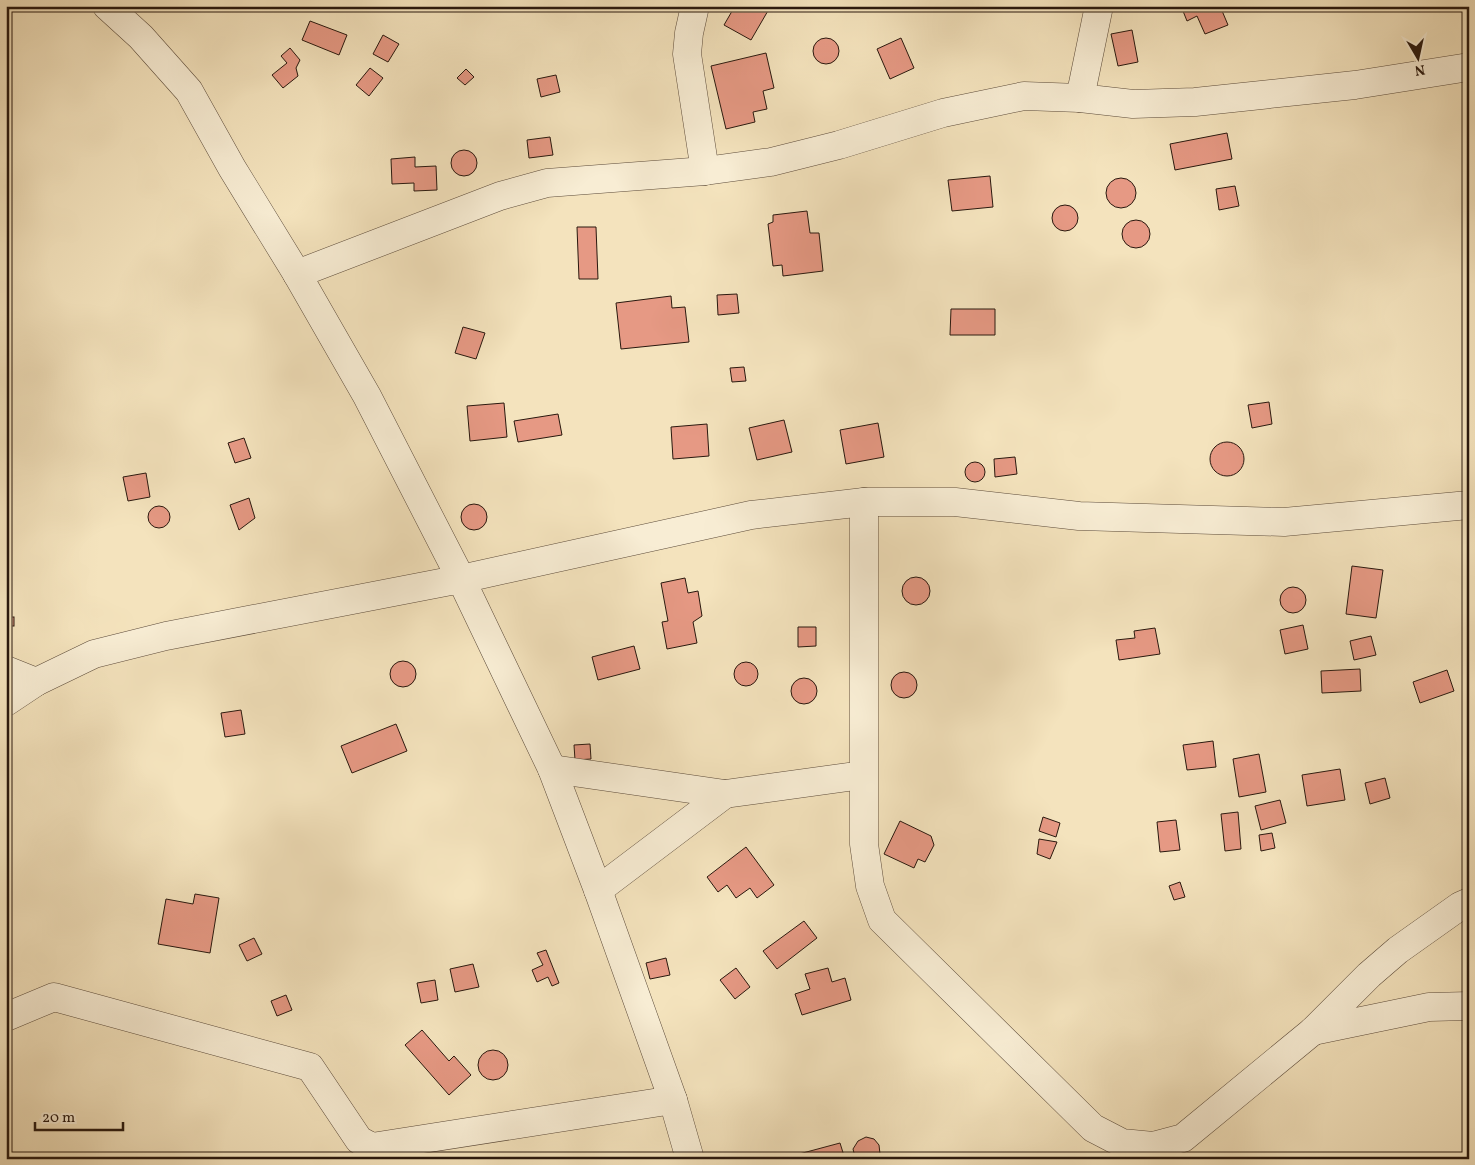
<svg xmlns="http://www.w3.org/2000/svg" width="1475" height="1165" viewBox="0 0 1475 1165" font-family="Vollkorn,serif">
<style>
.building{fill:#e69984;stroke:#29180e}
.lines{fill:none;stroke-linecap:round;stroke-linejoin:round}
.minor-casing{stroke:#5c4b3a;stroke-width:29}
.minor{stroke:#f8edd4;stroke-width:28}
</style>
<rect width="100%" height="100%" fill="#f4e3bd"/>
<filter id="stains"><feTurbulence type="fractalNoise" baseFrequency=".004" numOctaves="4"/><feColorMatrix values="0 0 0 0 .2 0 0 0 0 .09 0 0 0 0 .02 0 0 0 .5 -.17"/></filter>
<radialGradient id="worn" r=".72"><stop offset=".6" stop-color="#630" stop-opacity="0"/><stop offset="1" stop-color="#630" stop-opacity=".3"/></radialGradient>
<g class="building">
<path d="M735,6H764L769,9L751,40L724,25Z"/>
<path d="M1181,6H1220L1228,25L1205,34L1197,16L1187,21Z"/>
<path d="M310,21L347,35L339,55L302,40Z"/>
<path d="M1132,30L1138,62L1118,66L1111,34Z"/>
<path d="M383,35L399,44L388,62L373,54Z"/>
<path d="M901,38L914,68L890,79L877,49Z"/>
<circle cx="826" cy="51" r="13"/>
<path d="M290,48L300,60L296,68L298,76L283,88L272,75L287,63L281,56Z"/>
<path d="M766,53L774,88L763,91L767,109L753,112L755,122L726,129L711,66Z"/>
<path d="M370,68L383,78L369,96L356,85Z"/>
<path d="M466,69L474,77L465,85L457,78Z"/>
<path d="M556,75L560,92L541,97L537,79Z"/>
<path d="M1227,133L1232,159L1175,170L1170,144Z"/>
<path d="M550,137L553,155L529,158L527,140Z"/>
<circle cx="464" cy="163" r="13"/>
<path d="M415,157V167L436,166L437,190L414,191V183L392,184L391,159Z"/>
<path d="M990,176L993,207L952,211L948,180Z"/>
<circle cx="1121" cy="193" r="15"/>
<path d="M1235,186L1239,206L1219,210L1216,189Z"/>
<circle cx="1065" cy="218" r="13"/>
<path d="M807,211L810,233H819L823,271L783,276L782,265L773,266L768,224L773,222V215Z"/>
<circle cx="1136" cy="234" r="14"/>
<path d="M577,227H596L598,279H579Z"/>
<path d="M737,294L739,313L718,315L717,295Z"/>
<path d="M671,296L672,308L685,307L689,342L621,349L616,303Z"/>
<path d="M951,309H995V335H950Z"/>
<path d="M463,327L485,333L476,359L455,353Z"/>
<path d="M744,367L746,381L732,382L730,368Z"/>
<path d="M1269,402L1272,424L1252,428L1248,405Z"/>
<path d="M504,403L507,437L470,441L467,406Z"/>
<path d="M558,414L562,435L518,442L514,421Z"/>
<path d="M784,420L792,452L757,460L749,428Z"/>
<path d="M878,423L884,457L846,464L840,430Z"/>
<path d="M707,424L709,456L673,459L671,427Z"/>
<path d="M244,438L251,458L235,463L228,443Z"/>
<circle cx="1227" cy="459" r="17"/>
<path d="M1015,457L1017,474L995,477L994,459Z"/>
<circle cx="975" cy="472" r="10"/>
<path d="M146,473L150,497L128,501L123,477Z"/>
<path d="M249,498L255,518L239,530L230,505Z"/>
<circle cx="474" cy="517" r="13"/>
<circle cx="159" cy="517" r="11"/>
<path d="M1352,566L1383,570L1376,618L1346,614Z"/>
<circle cx="916" cy="591" r="14"/>
<path d="M685,578L688,593L698,591L702,616L693,622L697,643L667,649L662,622L668,621L661,583Z"/>
<circle cx="1293" cy="600" r="13"/>
<rect x="6" y="617" width="8" height="9"/>
<path d="M1303,625L1308,649L1285,654L1280,630Z"/>
<path d="M798,627H816V646L798,647Z"/>
<path d="M1155,628L1160,654L1119,660L1116,640L1135,638L1134,631Z"/>
<path d="M1371,636L1376,655L1354,660L1350,641Z"/>
<path d="M634,646L640,669L598,680L592,657Z"/>
<circle cx="403" cy="674" r="13"/>
<circle cx="746" cy="674" r="12"/>
<path d="M1360,669L1361,691L1322,693L1321,671Z"/>
<path d="M1447,670L1454,691L1420,703L1413,682Z"/>
<circle cx="904" cy="685" r="13"/>
<circle cx="804" cy="691" r="13"/>
<path d="M241,710L245,734L225,737L221,713Z"/>
<path d="M396,724L407,751L352,773L341,746Z"/>
<path d="M1213,741L1216,767L1187,770L1183,745Z"/>
<path d="M590,744L591,759L575,760L574,745Z"/>
<path d="M1259,754L1266,792L1239,797L1233,759Z"/>
<path d="M1340,769L1345,800L1307,806L1302,775Z"/>
<path d="M1385,778L1390,798L1370,804L1365,783Z"/>
<path d="M1280,800L1286,823L1261,830L1255,806Z"/>
<path d="M1238,812L1241,849L1225,851L1221,814Z"/>
<path d="M1043,817L1060,823L1056,837L1039,831Z"/>
<path d="M1176,820L1180,850L1160,852L1157,822Z"/>
<path d="M900,821L931,836L934,845L925,862L918,859L914,868L884,854Z"/>
<path d="M1272,833L1275,848L1261,851L1259,835Z"/>
<path d="M1039,839L1057,842L1050,859L1037,854Z"/>
<path d="M746,847L774,885L757,898L750,888L736,898L727,885L718,892L707,877Z"/>
<path d="M1180,882L1185,897L1174,900L1169,886Z"/>
<path d="M195,894L219,898L210,953L158,944L166,899L193,904Z"/>
<path d="M804,921L817,938L777,969L763,951Z"/>
<path d="M254,938L262,954L247,961L239,945Z"/>
<path d="M546,950L559,983L552,986L548,977L537,982L532,970L543,965L537,953Z"/>
<path d="M666,958L670,975L650,979L646,963Z"/>
<path d="M473,964L479,987L455,992L450,969Z"/>
<path d="M736,968L750,987L735,999L720,980Z"/>
<path d="M828,968L832,982L845,978L851,1000L802,1015L795,994L810,989L805,974Z"/>
<path d="M435,980L438,1000L421,1003L417,983Z"/>
<path d="M286,995L292,1010L277,1016L271,1001Z"/>
<path d="M422,1030L449,1061L454,1056L471,1075L449,1095L405,1045Z"/>
<circle cx="493" cy="1065" r="15"/>
<path d="M866,1137L874,1139L879,1145L880,1154L877,1159H857L854,1153L853,1149L858,1141Z"/>
<path d="M840,1143L845,1159H801L799,1154Z"/>
</g>
<g class="lines">
<defs>
<g id="minor">
<path d="M107,6L141,37L189,91L232,168L297,274L367,396L461,579L751,515L864,502H955L1079,516L1284,522L1469,505"/>
<path d="M695,6L689,33L687,54L705,171"/>
<path d="M1099,6L1080,98L1133,104L1195,102L1355,85L1469,67"/>
<path d="M297,274L500,196L547,183L705,171L771,162L839,145L943,113L1024,96L1080,98"/>
<path d="M864,502V844L870,886L882,920L1093,1128L1122,1143L1153,1146L1183,1138L1313,1031L1369,975L1398,950L1460,906L1469,902"/>
<path d="M6,670L36,682"/>
<path d="M6,702L36,682L94,654L166,636L461,579L552,769L598,890L673,1100L690,1159"/>
<path d="M552,769L725,794L598,890"/>
<path d="M725,794L863,775"/>
<path d="M6,1017L54,997L310,1067L359,1140L372,1147L673,1100"/>
<path d="M1313,1031L1429,1007L1469,1006"/>
</g>
</defs>
<use href="#minor" class="minor-casing"/>
<use href="#minor" class="minor"/>
</g>
<rect width="1475" height="1165" fill="none" stroke="#f4e3bd" stroke-width="25"/>
<rect x="8" y="8" width="1460" height="1150" fill="none" stroke="#29180e" stroke-width="2.5"/>
<rect x="12" y="12" width="1450" height="1140" fill="none" stroke="#29180e"/>
<g transform="translate(1418 58) rotate(171)" stroke="#f8edd4" stroke-width="4" paint-order="stroke">
<path d="M0-4L9 19L0 12L-9 19Z" fill="#29180e"/>
<text y="-8" font-size="14" font-weight="bold" text-anchor="middle" fill="#29180e">N</text>
</g>
<path d="M35 1122v8h88v-8" fill="none" stroke="#29180e" stroke-width="2.5"/>
<text x="42" y="1122" font-size="15" fill="#29180e" stroke="#f8edd4" stroke-width="4" paint-order="stroke">20 m</text>
<rect width="100%" height="100%" filter="url(#stains)"/>
<rect width="100%" height="100%" fill="url(#worn)"/>
</svg>
